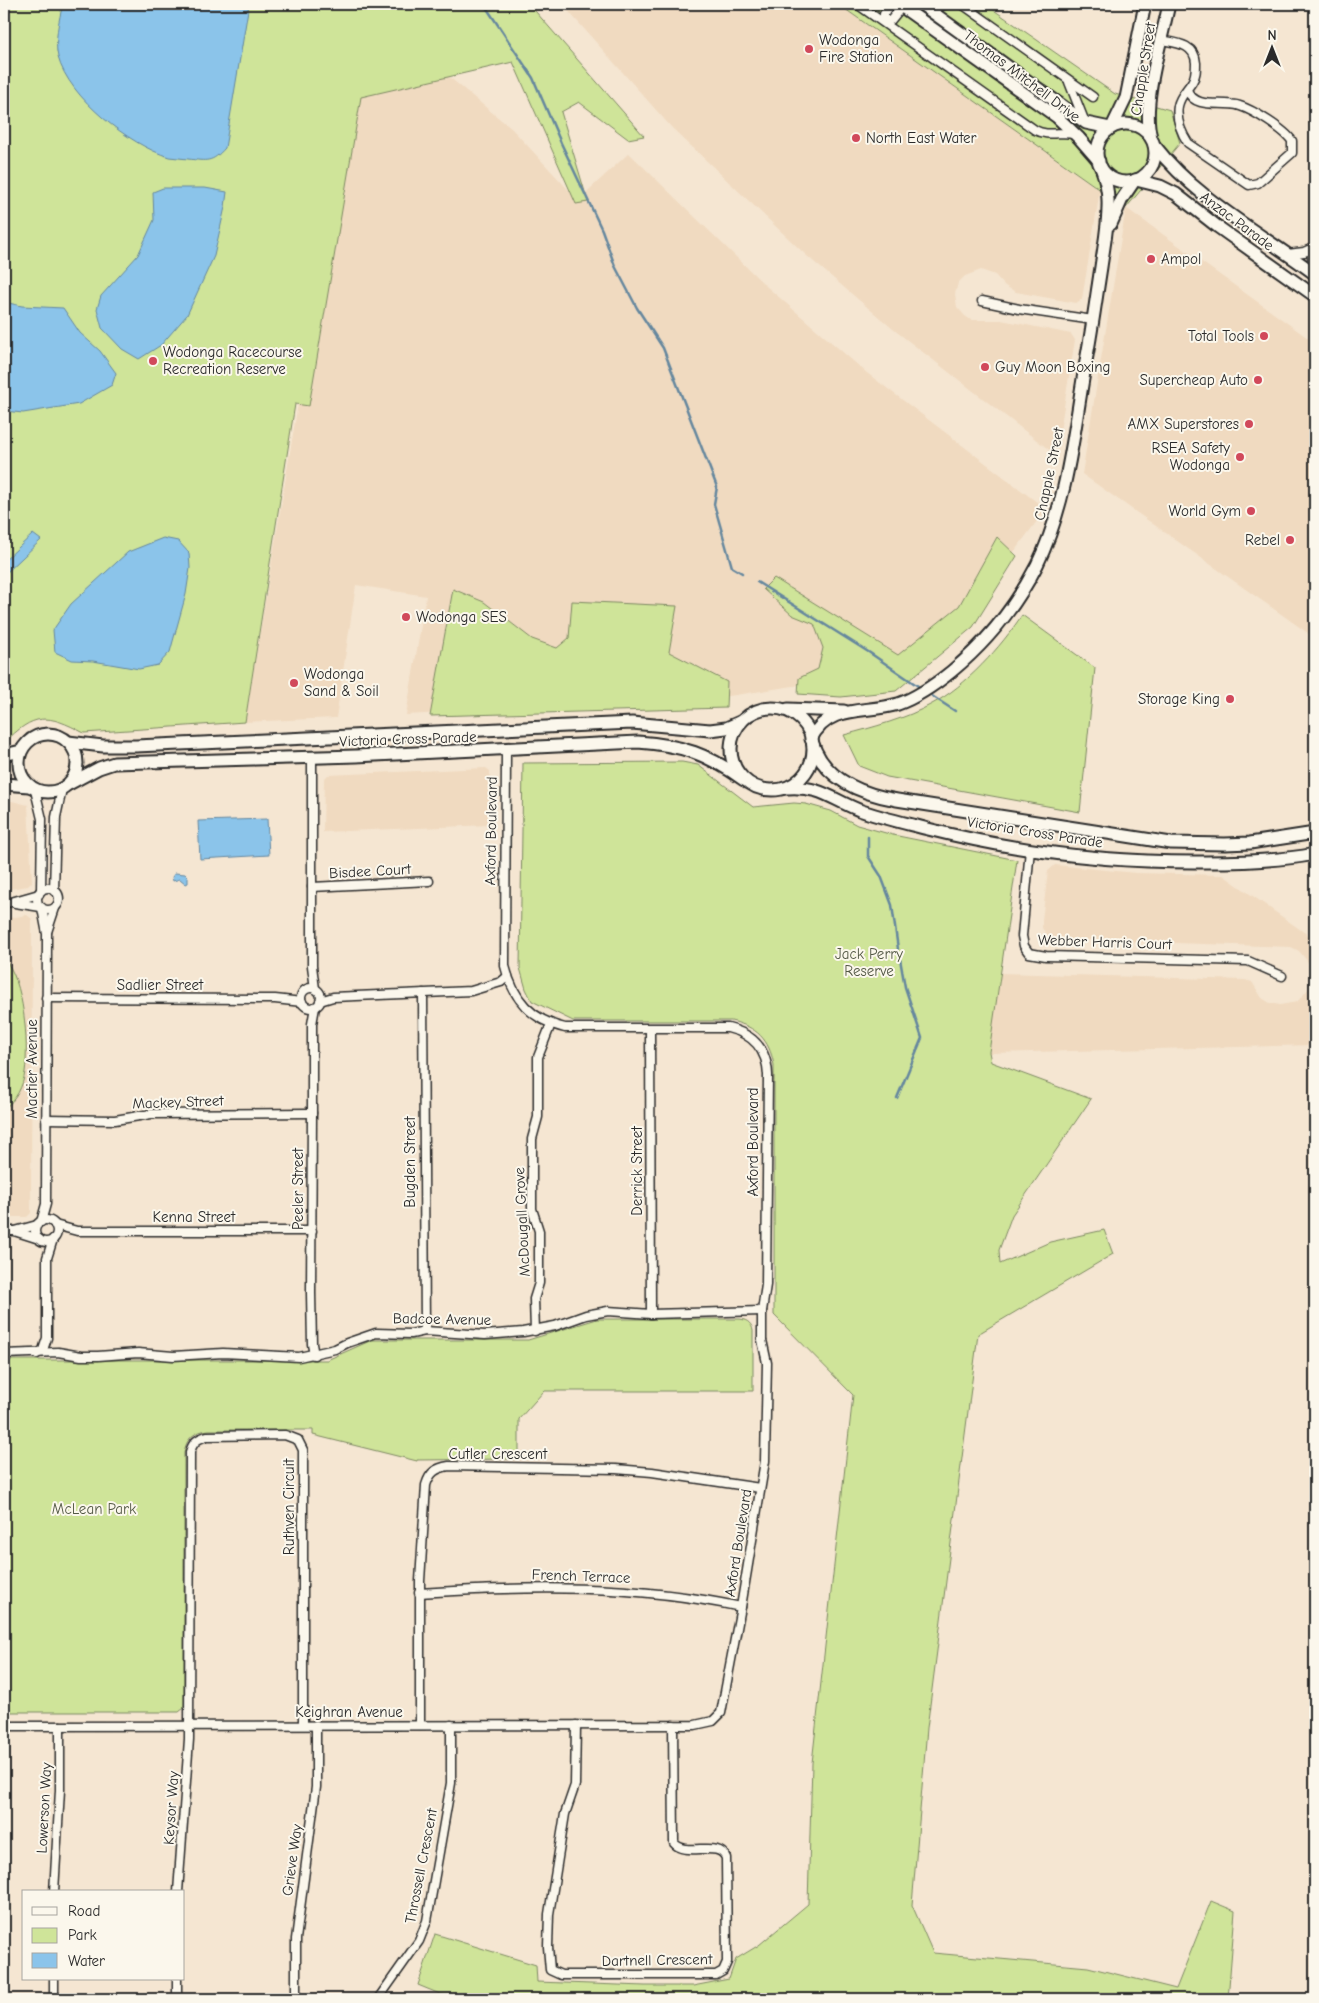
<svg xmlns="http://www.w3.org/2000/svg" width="1319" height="2003" viewBox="0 0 1319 2003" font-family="'Comic Neue',sans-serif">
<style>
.built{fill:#f0dac0}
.green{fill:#cfe499;stroke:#7d8862}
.water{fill:#8bc4ea;stroke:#65879e}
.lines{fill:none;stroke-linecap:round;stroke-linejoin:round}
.stream{stroke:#65879e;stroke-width:2.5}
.street-casing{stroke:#2b2b2b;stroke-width:11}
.secondary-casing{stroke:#2b2b2b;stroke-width:15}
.street{stroke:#fbf7ec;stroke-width:8}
.secondary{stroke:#fbf7ec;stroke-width:11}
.poi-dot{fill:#d1495b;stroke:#fbf7ec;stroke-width:2}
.labels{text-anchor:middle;stroke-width:4;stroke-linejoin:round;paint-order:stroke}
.poi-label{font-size:15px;fill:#2b2b2b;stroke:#fbf7ec;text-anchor:start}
.street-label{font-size:15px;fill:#2b2b2b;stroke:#fbf7ec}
.park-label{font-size:15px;fill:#545946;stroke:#fbf7ec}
</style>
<rect width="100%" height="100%" fill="#f5e6d2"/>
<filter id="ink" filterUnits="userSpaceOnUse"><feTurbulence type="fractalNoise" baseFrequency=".02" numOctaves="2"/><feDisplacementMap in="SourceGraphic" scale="10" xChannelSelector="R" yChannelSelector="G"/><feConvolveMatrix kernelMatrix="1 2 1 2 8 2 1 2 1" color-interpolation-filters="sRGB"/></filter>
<g filter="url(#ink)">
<g class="built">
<path d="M562,4H838L1100,190L1082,299L1076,303L1016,292L1005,286L995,275L981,270L965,276L958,283L955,294L957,307L965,316L971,320H1001L1071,334L1075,340L1056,455L893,329L807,256L672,128Z"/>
<path d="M442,71L512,129L578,200L629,153L766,286L867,373L1046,509L955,631L904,669L716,698L406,715L426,596L356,585L336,718L245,722L353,74Z"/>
<path d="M1126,208L1315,343V638L1082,474Z"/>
<path d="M486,768L490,771V825L323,832L324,779L328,775Z"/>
<path d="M4,799L28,805L32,882L28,886L4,890Z"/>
<path d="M1055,865L1136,873L1223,875L1315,940V1045L989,1053L999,973L1245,980L1252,982L1262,998L1270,1003L1280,1005L1297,1002L1310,987L1312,971L1309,963L1299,951L1291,947L1055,939L1047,935L1042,928V920L1048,871Z"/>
<path d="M27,915L32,919L31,1213L27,1217H4V919Z"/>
</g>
<g class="green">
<path d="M4,4H529L644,136L628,139L579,102L561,112L588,202L576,204L513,62L361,97L309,406L295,404L245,722L84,733C47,713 34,713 4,743Z"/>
<path d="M838,4H985L1115,94L1170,110L1180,143L1126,208Z"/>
<path d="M997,537L1017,556L973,627L896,691L841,697L798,694L799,678L818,669L823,648L814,624L792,615L763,589L774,578L898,655L959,606Z"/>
<path d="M453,589L484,602L532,639L557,648L569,638L572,601L677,606L669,652L727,682L726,708L430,716Z"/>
<path d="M1022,615L1095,668L1080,812L887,777L859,766L844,735C874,727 905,719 932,704C966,686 1001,647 1022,615Z"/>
<path d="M682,762L698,765L753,807L794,803L806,804L831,811L857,825L893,835L1017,860L989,1052L991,1062L1091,1099L1012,1215L999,1250L1000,1264L1050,1242L1104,1230L1113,1254L978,1334L927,1728L912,1905L933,1953L1088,1967L1176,1989L1211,1901L1235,1911L1228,1999H452L418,1985L435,1934L536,1965L537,1982L645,1986H693L729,1979L736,1959L759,1945L808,1904L812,1763L853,1395L774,1315V1065C769,1039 757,1027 731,1021H573L532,1001L526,989L520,968L523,763Z"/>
<path d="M4,959C24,979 29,1044 25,1072C23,1086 16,1101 4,1108Z"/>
<path d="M597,1319H740C748,1320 752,1324 753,1331V1391H544L519,1419V1454L514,1459L417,1460V1461L313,1435V1430H209C195,1431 186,1438 184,1453V1708L179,1712H4V1360H327L372,1340H528Z"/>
</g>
<g class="water">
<path d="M63,4H249L225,148C212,163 207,161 188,159C182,158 175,158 169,157C130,145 69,98 58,57C54,42 59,19 63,4Z"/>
<path d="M163,188H205L227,192L225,207L214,256L187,315L161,345L139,359L122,349L102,328L97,309L101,296L138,255L154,220L153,192Z"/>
<path d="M4,302L22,306L63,308L80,333L100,351L116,373L112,385L79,404L23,413L4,411Z"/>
<path d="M33,534L41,540L4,575V561Z"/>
<path d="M163,538L178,541L189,553L190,568L186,594L170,652L158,665L139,669L93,661L72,660L55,652L53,630L71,604L128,552Z"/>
<path d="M267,819L269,855L200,859L198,821Z"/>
<path d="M175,873L185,874L188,877V883L186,884L180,879L173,881L172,877Z"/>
</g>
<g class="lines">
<g class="stream">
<path d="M484,4L533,78L561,143L602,230L615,266L637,308L663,348L717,487L714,504L732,567L742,573"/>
<path d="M757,582L870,653L918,686"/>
<path d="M932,696L955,711"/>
<path d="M868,837V856L881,876L892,905L898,949"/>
<path d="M897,1098L922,1038L905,987L900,959"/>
</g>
<defs>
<g id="street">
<path d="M857,4L1035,130C1048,137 1060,131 1074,134"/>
<path d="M891,4L884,14V22L891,20L904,4"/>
<path d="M962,4L1093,97"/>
<path d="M933,12L937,7L947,4"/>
<path d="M1161,40C1177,43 1195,44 1196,63C1196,70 1196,76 1192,82C1187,90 1180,96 1178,106C1176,118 1181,132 1188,143L1249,185L1258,183L1292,153V141C1285,130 1253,110 1240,106C1222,100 1196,111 1187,90"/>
<path d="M1069,82L1084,120"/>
<path d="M1288,254L1304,252L1315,247"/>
<path d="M1315,273L1312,256L1315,248"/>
<path d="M982,301L1019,309L1093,320"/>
<path d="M312,757V966L315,989"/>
<path d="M35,790L42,819L41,891"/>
<path d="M1030,849L1022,936L1024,946L1029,953L1046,956L1248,961L1282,976"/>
<path d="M312,887L429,881"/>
<circle cx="48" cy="899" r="11"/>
<path d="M54,891L56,817L62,789"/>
<path d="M15,903L41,907"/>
<path d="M4,904L39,894"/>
<path d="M47,932L55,908"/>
<circle cx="311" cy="998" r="10"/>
<path d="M423,993L425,1331"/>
<path d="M46,998L275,999L302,1002"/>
<path d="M320,1001L333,997L471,991L501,982L508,976"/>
<path d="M650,1029L651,1314"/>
<path d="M46,1119L115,1120L151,1114L312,1113"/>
<circle cx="46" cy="1231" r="11"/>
<path d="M41,1222L46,1204L47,934L42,908"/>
<path d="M55,1225L77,1231H312"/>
<path d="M4,1231H14L39,1239"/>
<path d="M15,1231L37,1225"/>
<path d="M535,1331L534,1299L539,1283V1231L532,1209V1139L538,1117V1057L551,1024"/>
<path d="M4,1354L58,1352L81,1356H98L138,1353L173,1356L223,1353L299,1357L335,1349L347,1343L376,1333L411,1334L425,1331L485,1335L523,1332L555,1326L586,1315L608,1311L651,1314L762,1311"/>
<path d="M37,1354L43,1350L47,1338V1258L53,1239"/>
<path d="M314,1355L312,1344L311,1293L312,1113V1024L315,1007"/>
<path d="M419,1593C527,1586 635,1584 741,1607"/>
<path d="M420,1725V1581L426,1485C430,1472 436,1468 449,1466L616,1469L652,1472L760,1488"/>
<path d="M576,1725L575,1785L565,1814L549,1914L548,1947L550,1970L561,1975H716L723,1971L727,1962L726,1858C719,1839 686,1858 674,1843L673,1725"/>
<path d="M4,1726L695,1725L713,1721L721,1713L741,1607L765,1461L767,1363L762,1340V1311L766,1285L768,1075C767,1049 753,1034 728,1028H565C531,1020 513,999 505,966L506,750"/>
<path d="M54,1892L60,1790V1726"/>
<path d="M178,1892L189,1739L190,1452C193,1442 197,1439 207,1436L285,1435L298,1440L303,1450V1725"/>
<path d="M54,1999V1979"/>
<path d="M177,1999V1979"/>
<path d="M296,1999V1939L316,1787V1725"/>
<path d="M378,1999L419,1941L427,1921L451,1783V1725"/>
</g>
<g id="secondary">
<path d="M898,4L1057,117L1079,138L1099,161"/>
<path d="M921,4L1086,123L1110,128"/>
<circle cx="1126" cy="153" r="29"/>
<path d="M1112,127L1126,98L1145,4"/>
<path d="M1151,137C1141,104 1162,39 1169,4"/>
<path d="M1155,146C1196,199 1262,234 1315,274"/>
<path d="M1136,180L1160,186L1176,194L1218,227L1315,296"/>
<path d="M1111,224L1122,199L1135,180"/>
<circle cx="772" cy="749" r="41"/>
<path d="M788,709L844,711"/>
<circle cx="48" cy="763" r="29"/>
<path d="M811,739C829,703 866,714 898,704C918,697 936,684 952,671C987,642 1016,606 1037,565C1068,502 1074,429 1086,361C1092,330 1096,299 1101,267C1104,245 1109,223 1108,200C1108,189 1105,178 1101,167"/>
<path d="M812,741C823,779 861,794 897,800L1171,843L1225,844L1250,843L1315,833"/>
<path d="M68,742L103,746H136L632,723L710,730L726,728L742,721"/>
<path d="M4,755L21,751"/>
<path d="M4,784L29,786"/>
<path d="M69,784L99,768L114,763L356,756L638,742C682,745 708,754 744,780"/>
<path d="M788,788C821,786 831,799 859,810C882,818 905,823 928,829C1019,852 1113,863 1206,862C1243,862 1279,861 1315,854"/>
</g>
</defs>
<use href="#street" class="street-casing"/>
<use href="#secondary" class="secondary-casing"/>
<use href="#street" class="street"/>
<use href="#secondary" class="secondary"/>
</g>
</g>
<g class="poi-dot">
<circle cx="809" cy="49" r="5"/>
<circle cx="856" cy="138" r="5"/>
<circle cx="1151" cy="259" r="5"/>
<circle cx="1264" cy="336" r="5"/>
<circle cx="153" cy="361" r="5"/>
<circle cx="985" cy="367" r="5"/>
<circle cx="1258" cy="380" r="5"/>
<circle cx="1249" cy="424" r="5"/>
<circle cx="1240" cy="457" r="5"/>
<circle cx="1251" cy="511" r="5"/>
<circle cx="1290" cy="540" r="5"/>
<circle cx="406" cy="617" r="5"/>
<circle cx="294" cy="683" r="5"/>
<circle cx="1230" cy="699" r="5"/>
</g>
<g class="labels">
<g class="poi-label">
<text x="819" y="45">Wodonga<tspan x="819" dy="17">Fire Station</tspan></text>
<text x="866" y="143">North East Water</text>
<text x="1161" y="264">Ampol</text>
<text x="1254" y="341" text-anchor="end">Total Tools</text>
<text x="163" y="357">Wodonga Racecourse<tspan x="163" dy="17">Recreation Reserve</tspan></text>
<text x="995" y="372">Guy Moon Boxing</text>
<text x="1248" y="385" text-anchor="end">Supercheap Auto</text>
<text x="1239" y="429" text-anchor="end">AMX Superstores</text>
<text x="1230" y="453" text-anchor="end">RSEA Safety<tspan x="1230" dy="17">Wodonga</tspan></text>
<text x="1241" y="516" text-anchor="end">World Gym</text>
<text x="1280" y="545" text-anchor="end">Rebel</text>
<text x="416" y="622">Wodonga SES</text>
<text x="304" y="679">Wodonga<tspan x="304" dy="17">Sand &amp; Soil</tspan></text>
<text x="1220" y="704" text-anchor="end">Storage King</text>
</g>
<g class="street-label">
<text transform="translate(1143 69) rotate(-81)" y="5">Chapple Street</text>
<text transform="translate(1022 76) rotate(37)" y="5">Thomas Mitchell Drive</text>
<text transform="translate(1237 221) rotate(37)" y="5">Anzac Parade</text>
<text transform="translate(1049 474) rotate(-78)" y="5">Chapple Street</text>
<text transform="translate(408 739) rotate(-2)" y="5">Victoria Cross Parade</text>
<text transform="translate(491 831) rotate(-89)" y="5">Axford Boulevard</text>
<text transform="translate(1035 832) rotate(9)" y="5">Victoria Cross Parade</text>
<text transform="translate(370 871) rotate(-3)" y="5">Bisdee Court</text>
<text transform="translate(1105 942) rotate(2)" y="5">Webber Harris Court</text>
<text x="160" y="990">Sadlier Street</text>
<text transform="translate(32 1069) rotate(-90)" y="5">Mactier Avenue</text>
<text transform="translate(178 1102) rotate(-2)" y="5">Mackey Street</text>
<text transform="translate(753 1142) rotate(-90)" y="5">Axford Boulevard</text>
<text transform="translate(410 1162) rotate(-90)" y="5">Bugden Street</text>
<text transform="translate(637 1171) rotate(-90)" y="5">Derrick Street</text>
<text transform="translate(298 1189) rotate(-90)" y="5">Peeler Street</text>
<text x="194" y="1222">Kenna Street</text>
<text transform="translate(522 1222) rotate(-93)" y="5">McDougall Grove</text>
<text transform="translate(442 1319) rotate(1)" y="5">Badcoe Avenue</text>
<text x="498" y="1459">Cutler Crescent</text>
<text transform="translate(289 1507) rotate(-90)" y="5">Ruthven Circuit</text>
<text transform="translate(738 1543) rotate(-81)" y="5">Axford Boulevard</text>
<text transform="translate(581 1576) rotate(2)" y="5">French Terrace</text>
<text x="349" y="1717">Keighran Avenue</text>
<text transform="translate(44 1808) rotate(-87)" y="5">Lowerson Way</text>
<text transform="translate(171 1808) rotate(-86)" y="5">Keysor Way</text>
<text transform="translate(292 1860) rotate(-82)" y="5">Grieve Way</text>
<text transform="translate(421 1866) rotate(-79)" y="5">Throssell Crescent</text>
<text transform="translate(657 1960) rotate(-1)" y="5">Dartnell Crescent</text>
</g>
<g class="park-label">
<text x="869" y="959">Jack Perry<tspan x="869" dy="17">Reserve</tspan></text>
<text x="94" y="1514">McLean Park</text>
</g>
</g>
<rect width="1319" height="2003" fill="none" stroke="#fbf7ec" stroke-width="20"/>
<rect x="10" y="10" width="1299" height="1983" fill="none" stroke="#2b2b2b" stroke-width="2" filter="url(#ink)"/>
<rect x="22" y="1890" width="162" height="90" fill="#fbf7ec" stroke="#a8a59f"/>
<rect x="32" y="1907" width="25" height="8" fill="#fbf7ec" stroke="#a8a59f"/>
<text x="68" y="1916" font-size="15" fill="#2b2b2b">Road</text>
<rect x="32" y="1928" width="25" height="15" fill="#cfe499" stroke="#a8a59f"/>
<text x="68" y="1940" font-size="15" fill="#2b2b2b">Park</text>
<rect x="32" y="1953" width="25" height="15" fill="#8bc4ea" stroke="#a8a59f"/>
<text x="68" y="1966" font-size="15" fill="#2b2b2b">Water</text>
<g transform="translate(1272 48)" stroke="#fbf7ec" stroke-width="4" paint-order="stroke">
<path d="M0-4L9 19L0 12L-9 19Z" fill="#2b2b2b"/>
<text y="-8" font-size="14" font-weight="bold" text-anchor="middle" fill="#2b2b2b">N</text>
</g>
</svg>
